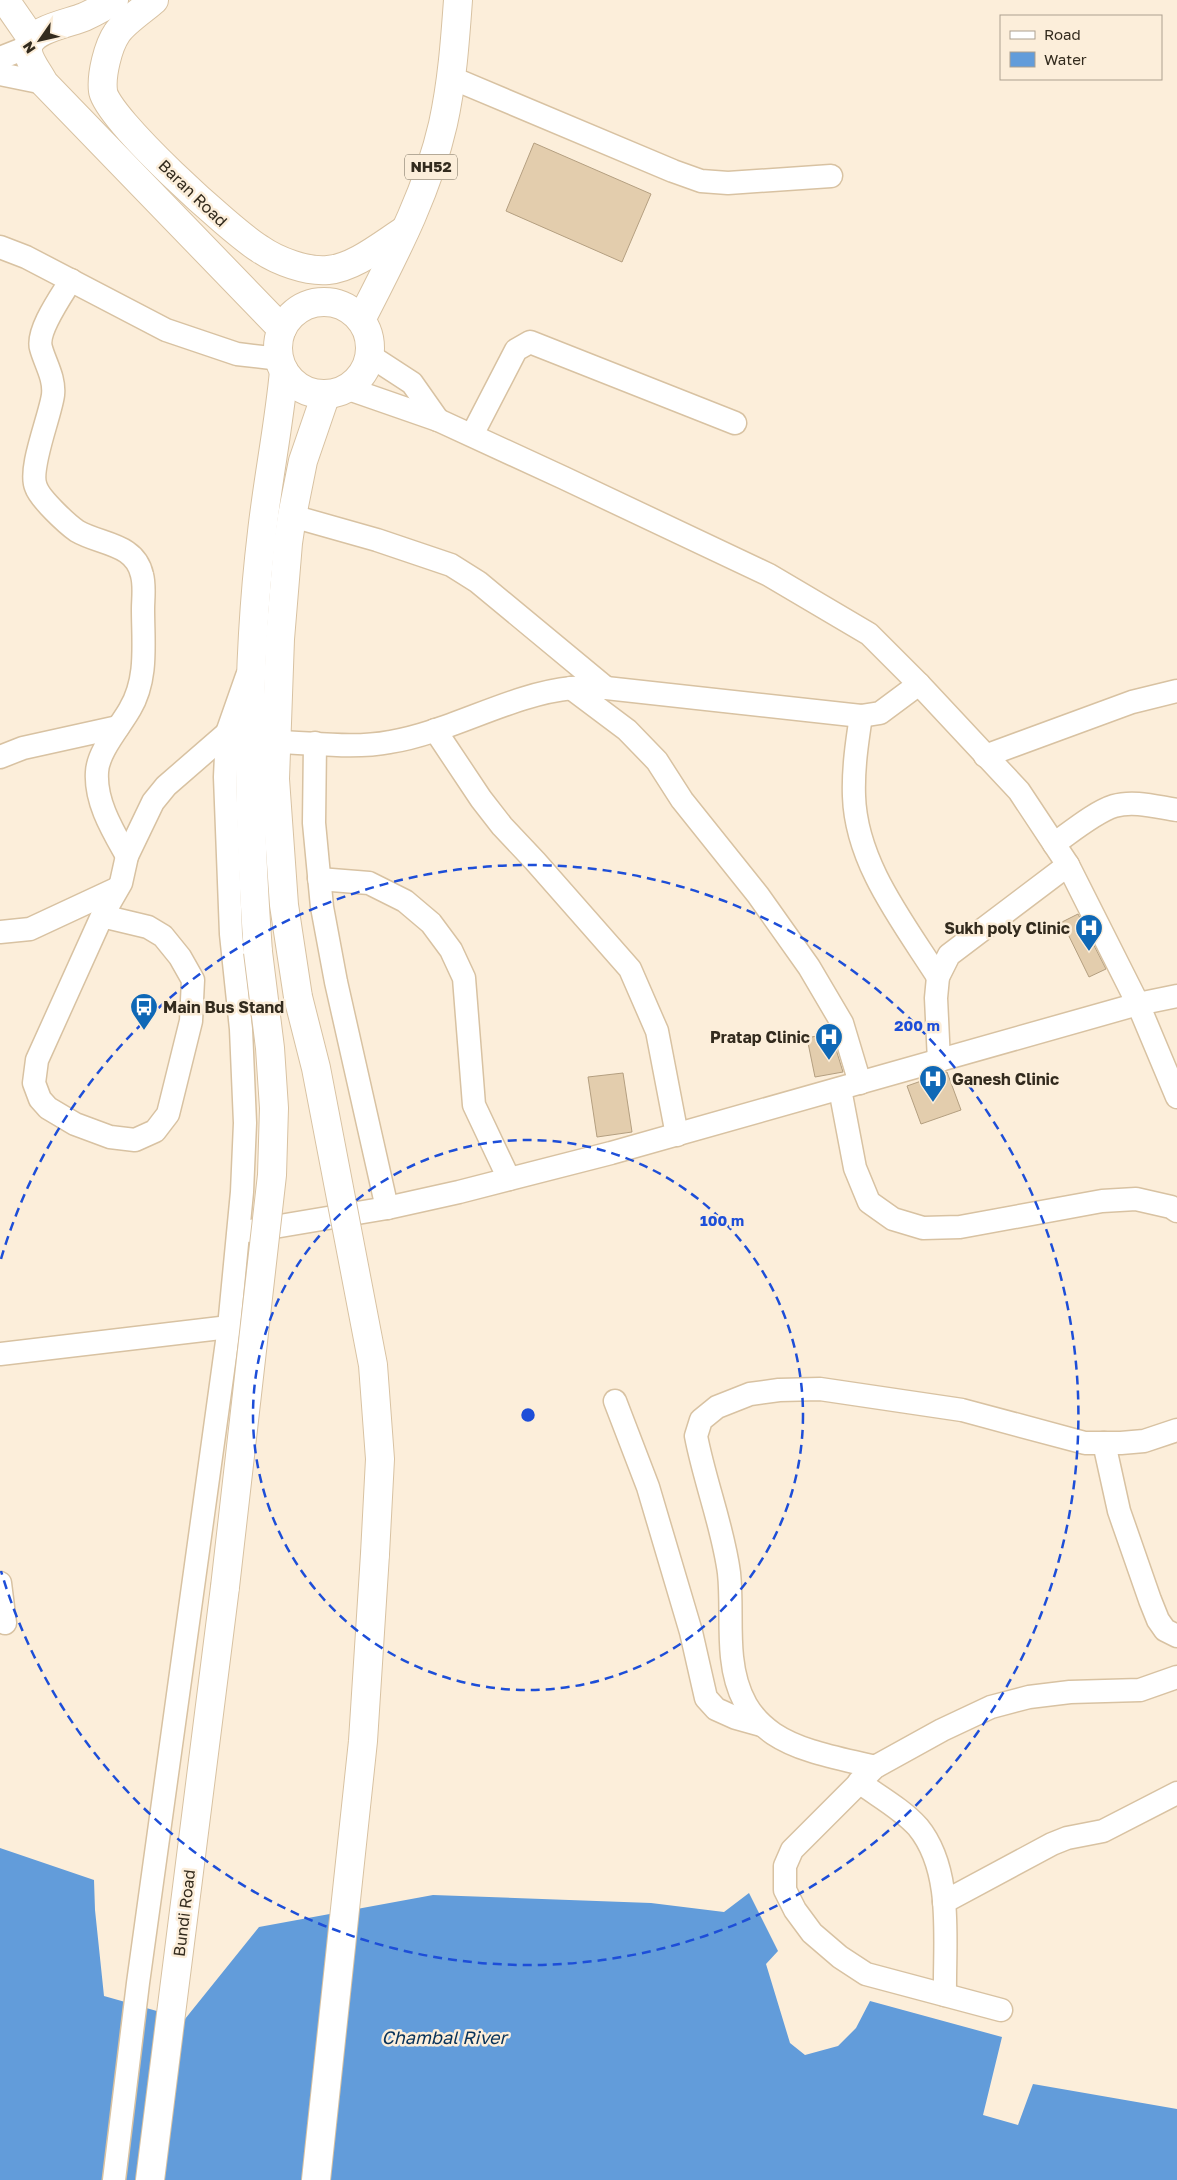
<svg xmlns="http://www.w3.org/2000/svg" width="1177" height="2180" viewBox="0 0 1177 2180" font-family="'Golos Text',sans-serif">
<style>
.water{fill:#629cda}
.building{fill:#e3cdad;stroke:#b49f80}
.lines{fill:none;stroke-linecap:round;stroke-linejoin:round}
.minor-casing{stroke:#d8c2a2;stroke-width:25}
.major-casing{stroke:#d8c2a2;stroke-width:30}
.minor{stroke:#fff;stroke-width:22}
.major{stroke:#fff;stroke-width:28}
.major-bridge-casing{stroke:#d8c2a2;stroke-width:30;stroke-linecap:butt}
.major-bridge{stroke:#fff;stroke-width:28}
.ring{fill:none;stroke:#1d4ed8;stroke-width:2.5;stroke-dasharray:9 6}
.labels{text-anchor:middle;stroke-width:5;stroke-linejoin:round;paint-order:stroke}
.shield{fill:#fceeda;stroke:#6f6656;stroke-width:1}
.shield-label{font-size:15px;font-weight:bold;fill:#332b1e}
.street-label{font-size:16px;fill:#332b1e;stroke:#fceeda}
.poi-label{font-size:16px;font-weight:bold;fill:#332b1e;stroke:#fceeda;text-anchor:end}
.water-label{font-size:18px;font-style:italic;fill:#07325a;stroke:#fceeda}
.centre{fill:#1d4ed8;stroke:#fceeda;stroke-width:2.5}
.ring-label{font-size:15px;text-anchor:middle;font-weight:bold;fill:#1d4ed8;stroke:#fceeda;stroke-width:5;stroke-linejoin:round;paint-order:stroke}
</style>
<rect width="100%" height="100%" fill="#fceeda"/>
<path class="water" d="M0,1848L94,1880L95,1910L104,1996L185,2019L259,1927L433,1895L651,1903L724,1912L749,1893L778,1951L766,1964L790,2043L805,2055L838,2046L856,2028L870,2001L1002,2037L983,2115L1018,2125L1033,2084L1177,2109V2180H0Z"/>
<g class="building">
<path d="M534,143L651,194L622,262L506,211Z"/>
<path d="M1078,914L1106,969L1089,977L1062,922Z"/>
<path d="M831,1033L843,1072L815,1077L807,1038Z"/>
<path d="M947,1072L961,1110L921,1124L907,1086Z"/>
<path d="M623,1073L632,1132L597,1137L588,1077Z"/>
</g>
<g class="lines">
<defs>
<g id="minor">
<path d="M0,58L28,47"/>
<path d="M0,74L44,83"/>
<path d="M452,78L673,171L701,181L728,183L831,176"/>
<path d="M0,247L26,257L166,330L237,354L280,359"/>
<path d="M71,280C62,295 36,331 41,348C45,363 55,378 53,395C50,417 28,469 36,487C40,499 67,524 77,531C101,545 135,543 142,575C145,586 143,599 143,609C143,643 148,679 130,709C120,727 98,751 97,772C95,802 113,831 127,856"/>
<path d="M369,355L412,383L438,420"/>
<path d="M346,388L438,420L564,478L769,575L869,634L919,684L1019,791L1068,865L1138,1004L1177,1097"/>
<path d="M472,435L516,350L530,342L735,423"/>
<path d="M292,516L377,540L451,565L478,582L606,688"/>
<path d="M571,688L627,730L657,761L682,800L758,895L809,967L842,1023L860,1083"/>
<path d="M861,716C857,742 853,769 854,796C856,863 903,922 938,977"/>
<path d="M435,730L481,799L502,826L535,861L630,969L657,1031L677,1135"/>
<path d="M277,742C314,743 354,749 390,742C451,732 511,694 572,688C583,687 595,688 606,688L861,716L880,713L919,684"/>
<path d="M315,743L314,823L322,907L336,982L387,1208"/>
<path d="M985,756L1132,702L1177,691"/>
<path d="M0,757L23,748L118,727"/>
<path d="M1054,844C1071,832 1095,812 1114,806C1134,800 1157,807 1177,810"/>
<path d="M319,879L369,883L405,901L431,923L451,950L464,978L474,1105L509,1179"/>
<path d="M102,916L148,927L163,936L180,957L193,980L191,1021L168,1114L155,1131L135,1140L110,1137L75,1124L48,1108L40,1099L34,1083L37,1060L102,916L121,883L127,856L153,802L166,786L227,733"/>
<path d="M0,932L30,929L116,889"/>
<path d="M939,1061L936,998L938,977L949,955L1068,865"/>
<path d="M840,1089L855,1168L869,1202L893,1219L923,1228L960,1227L1102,1201L1136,1199L1171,1207L1177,1211"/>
<path d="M250,1231L387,1208L459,1192L611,1153L1138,1004L1177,996"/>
<path d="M0,1354L229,1327"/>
<path d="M615,1401L648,1487L691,1632L706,1698L716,1709L736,1718L761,1725"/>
<path d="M1104,1443L1119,1511L1150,1600L1158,1620L1165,1630L1177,1636"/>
<path d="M0,1583L5,1623"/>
<path d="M875,1767C806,1750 741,1744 732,1657C729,1629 732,1601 729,1573C723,1527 705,1483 696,1436L701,1420L717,1407L750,1394L779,1390L820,1389L962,1410L1085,1443H1121L1144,1441L1177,1430"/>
<path d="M859,1782C878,1796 902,1809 918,1827C954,1871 944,1941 945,1995"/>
<path d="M944,1902L1052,1844L1067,1838L1103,1831L1177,1793"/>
<path d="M1001,2010L866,1974L840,1957L812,1933L795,1910L785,1890V1866L792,1850L875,1767L942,1730L991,1707L1029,1697L1070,1692L1140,1690L1177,1677"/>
<path d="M114,2180L138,1983L229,1327L242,1192L245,1123L241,1029L231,934L225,777L227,733L247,676"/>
</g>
<g id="major">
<path d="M5,0L32,39"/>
<path d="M114,0C105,7 95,12 84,17C70,23 30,29 28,48C27,59 39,73 44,83L282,329"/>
<path d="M154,0C144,9 124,22 117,33C108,46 101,75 103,91C105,117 233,233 260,249C277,261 307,272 328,270C354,268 383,244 405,230"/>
<circle cx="324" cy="348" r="46"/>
<path d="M361,320C393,257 427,194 443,124C452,83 455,42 458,0"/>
<path d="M258,952C248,813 245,672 262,532C268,478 279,425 284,371"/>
<path d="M298,997L284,905L275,779L280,639L288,543L292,516L303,461L326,394"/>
<path d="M150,2180L225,1587"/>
<path d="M316,2180L363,1741L375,1554"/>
</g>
</defs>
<use href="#minor" class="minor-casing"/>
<use href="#major" class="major-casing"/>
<use href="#minor" class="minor"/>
<use href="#major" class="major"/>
<defs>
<g id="major-bridge">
<path d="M298,997L316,1068L373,1365L380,1459L375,1554"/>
<path d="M225,1587L272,1175L274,1108L270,1048L258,952"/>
</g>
</defs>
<use href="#major-bridge" class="major-bridge-casing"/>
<use href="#major-bridge" class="major-bridge"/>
</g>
<g class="ring">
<circle cx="528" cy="1415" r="275"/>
<path d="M1 1259A550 550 0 1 1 1 1571"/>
</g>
<defs>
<symbol id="hospital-pin" viewBox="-11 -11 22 30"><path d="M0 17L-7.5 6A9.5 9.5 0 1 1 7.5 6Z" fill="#0f68b6" stroke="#fceeda"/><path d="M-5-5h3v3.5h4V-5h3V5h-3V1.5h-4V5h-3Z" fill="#fff"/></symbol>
<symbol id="bus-pin" viewBox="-11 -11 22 30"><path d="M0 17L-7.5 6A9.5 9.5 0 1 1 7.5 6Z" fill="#0f68b6" stroke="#fceeda"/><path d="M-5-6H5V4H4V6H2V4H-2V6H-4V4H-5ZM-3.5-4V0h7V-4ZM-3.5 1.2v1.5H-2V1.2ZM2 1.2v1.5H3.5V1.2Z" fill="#fff"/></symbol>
</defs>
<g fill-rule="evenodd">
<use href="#hospital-pin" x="1073" y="912" width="32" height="43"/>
<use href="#bus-pin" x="128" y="991" width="32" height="43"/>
<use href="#hospital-pin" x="813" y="1021" width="32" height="43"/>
<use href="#hospital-pin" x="917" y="1063" width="32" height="43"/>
</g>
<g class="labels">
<rect class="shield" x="405" y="154.5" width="52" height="25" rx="4"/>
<g class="shield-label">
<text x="431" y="172">NH52</text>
</g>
<g class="street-label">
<text transform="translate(193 193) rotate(44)" y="6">Baran Road</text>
<text transform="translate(184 1913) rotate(-83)" y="6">Bundi Road</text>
</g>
<g class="poi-label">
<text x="1070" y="934">Sukh poly Clinic</text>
<text x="163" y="1013" text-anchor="start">Main Bus Stand</text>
<text x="810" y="1043">Pratap Clinic</text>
<text x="952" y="1085" text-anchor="start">Ganesh Clinic</text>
</g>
<g class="water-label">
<text x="444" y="2044">Chambal River</text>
</g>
</g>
<circle cx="528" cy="1415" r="8" class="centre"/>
<g class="ring-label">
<text x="917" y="1031">200 m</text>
<text x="722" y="1226">100 m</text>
</g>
<rect x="1000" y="15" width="162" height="65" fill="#fceeda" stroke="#aca08f"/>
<rect x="1010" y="31" width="25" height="8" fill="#ffffff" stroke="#aca08f"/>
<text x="1044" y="40" font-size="15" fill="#332b1e">Road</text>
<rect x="1010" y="52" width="25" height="15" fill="#629cda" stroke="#aca08f"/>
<text x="1044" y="65" font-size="15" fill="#332b1e">Water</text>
<g transform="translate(40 40) rotate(236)" stroke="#fceeda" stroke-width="4" paint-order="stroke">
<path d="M0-4L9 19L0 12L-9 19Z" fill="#332b1e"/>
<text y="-8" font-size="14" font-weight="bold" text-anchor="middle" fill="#332b1e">N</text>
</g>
</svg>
